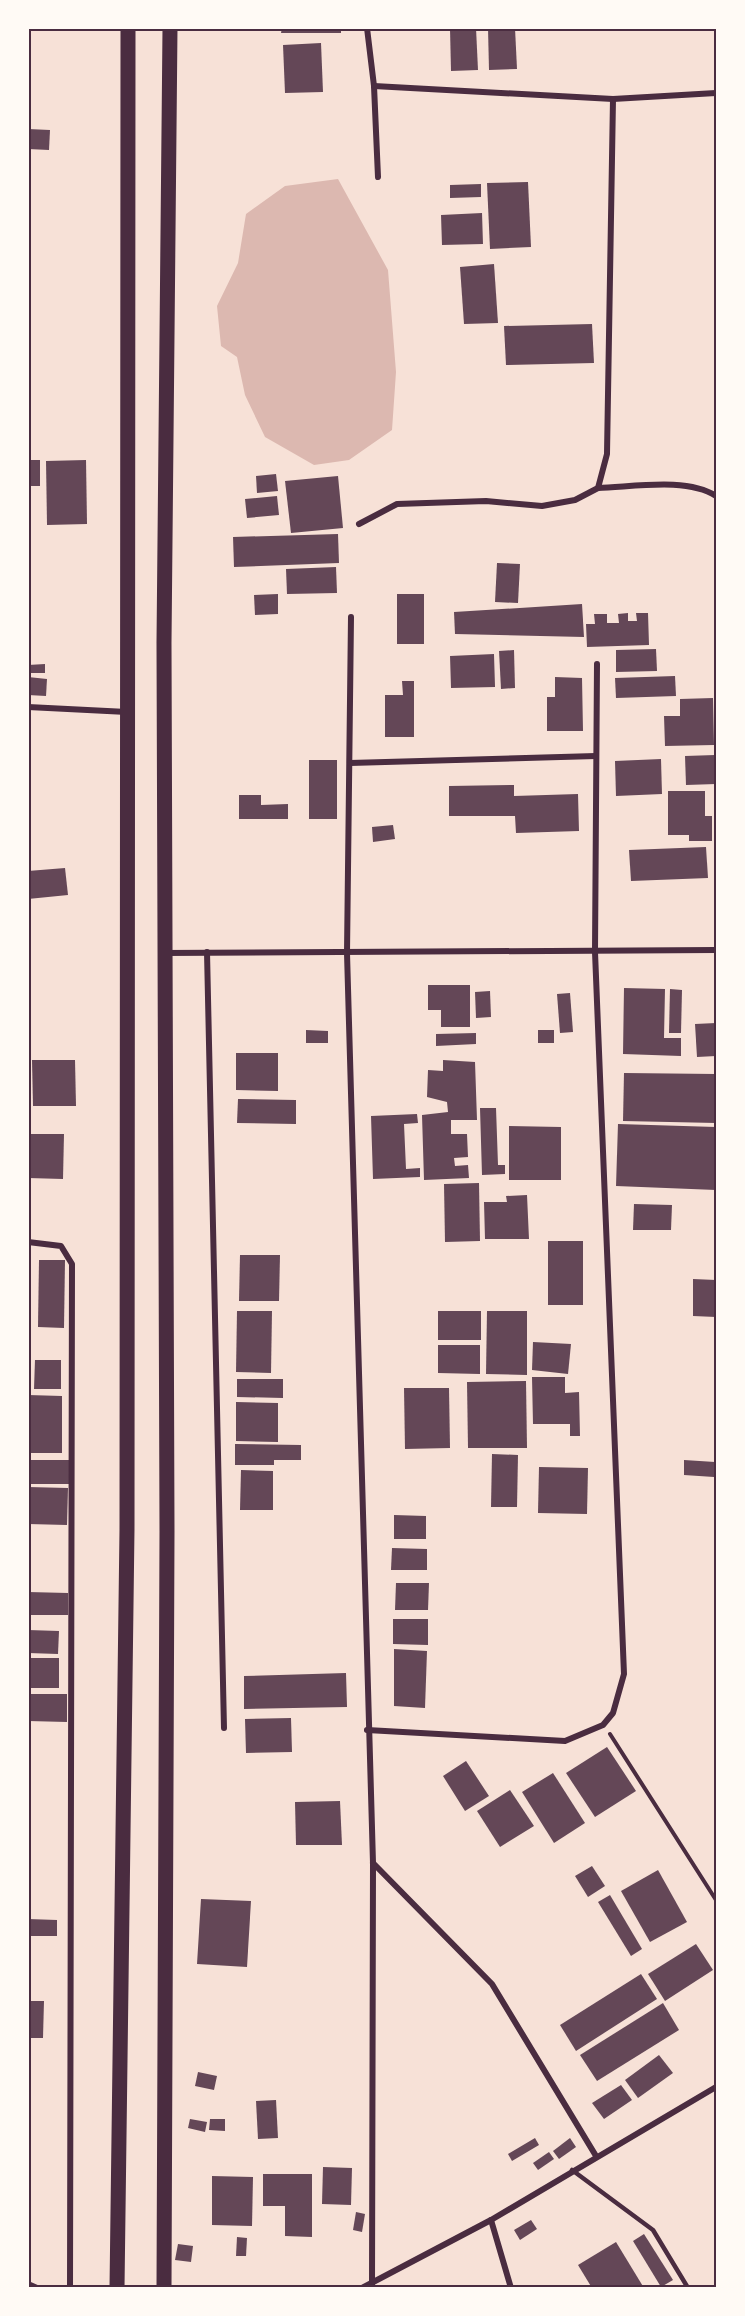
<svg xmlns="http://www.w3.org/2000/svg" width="745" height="2316" viewBox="0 0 745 2316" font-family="'Asap Condensed',sans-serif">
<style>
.water{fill:#dcb8b0}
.building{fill:#644757}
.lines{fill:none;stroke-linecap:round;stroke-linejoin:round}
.path{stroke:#4a2c40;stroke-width:4}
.service{stroke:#4a2c40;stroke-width:4.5}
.minor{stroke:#4a2c40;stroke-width:6}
.primary{stroke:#4a2c40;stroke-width:15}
.neatline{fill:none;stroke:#4a2c40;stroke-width:2}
</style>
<rect width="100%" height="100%" fill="#f7e1d7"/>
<path class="water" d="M338,179L388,270L396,372L392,430L349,460L314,465L265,437L245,395L237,357L221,346L217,306L238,263L246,214L285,186Z"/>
<g class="building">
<path d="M282,28H341V33H281Z"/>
<path d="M450,28H476L478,70L451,71Z"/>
<path d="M488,28H515L517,69L489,70Z"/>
<path d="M321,43L323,92L285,93L283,45Z"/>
<path d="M28,129L50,130L49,150L28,149Z"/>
<path d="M528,182L531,247L490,249L487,183Z"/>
<path d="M481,184V197L450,198V185Z"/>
<path d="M482,213L483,244L442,245L441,215Z"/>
<path d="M494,264L498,323L464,324L460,267Z"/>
<path d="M592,324L594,363L506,365L504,326Z"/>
<rect x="28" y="460" width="12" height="26"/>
<path d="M86,460L87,524L47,525L46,461Z"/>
<path d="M276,474L278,491L257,493L256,476Z"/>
<path d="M338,476L343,528L291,533L285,481Z"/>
<path d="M277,496L279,515L247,518L245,499Z"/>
<path d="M338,534L339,563L234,567L233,537Z"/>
<path d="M497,563L520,564L518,603L495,602Z"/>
<path d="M336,567L337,593L287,594L286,569Z"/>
<path d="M278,594V614L255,615L254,595Z"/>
<rect x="397" y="594" width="27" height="50"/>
<path d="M582,604L584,637L455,634L454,612Z"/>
<path d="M628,613V621H637L636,613H648L649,645L587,647L586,624H595L594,614H607V623H619L618,614Z"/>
<path d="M656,649L657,671L616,672V650Z"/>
<path d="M514,650L515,688L501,689L499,651Z"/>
<path d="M494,654L495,687L451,688L450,656Z"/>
<path d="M45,664V673H28V665Z"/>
<path d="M675,676L676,696L616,698L615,678Z"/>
<path d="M28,677L47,679L46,696L28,695Z"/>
<path d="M555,677L582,678L583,731H547V697H555Z"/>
<path d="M402,681H414V737H385V695H403Z"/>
<path d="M713,698L714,745L665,746L664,716H680V699Z"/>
<path d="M715,755L716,784L686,785L685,756Z"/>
<path d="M661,759L662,794L616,796L615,761Z"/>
<rect x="309" y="760" width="28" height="59"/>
<path d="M514,785V796L578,794L579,831L516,833L515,816H449V786Z"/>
<path d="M668,791H705V816H712V841H689V835H668Z"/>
<path d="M239,795H261V805L288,804V819H239Z"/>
<path d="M393,825L395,839L373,842L372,827Z"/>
<path d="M706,847L708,878L631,881L629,850Z"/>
<path d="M65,868L68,895L28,899V871Z"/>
<path d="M428,985H470V1027H441V1010H428Z"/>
<path d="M624,988L665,989L664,1038H681V1056L623,1054Z"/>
<path d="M670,989L682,990L681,1033H669Z"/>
<path d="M490,991L491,1017L476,1018L475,992Z"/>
<path d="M570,993L573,1032L560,1033L557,994Z"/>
<path d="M716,1023V1056L697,1057L695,1024Z"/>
<path d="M306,1030L328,1031V1043H306Z"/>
<rect x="538" y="1030" width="16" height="13"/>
<path d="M476,1033V1044L436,1046V1034Z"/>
<path d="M236,1053H278V1091L236,1090Z"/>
<path d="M32,1060H75L76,1106H33Z"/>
<path d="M443,1060L475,1062L477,1120H451V1134H467L468,1157L454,1158L455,1166L468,1165L469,1178L424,1180L422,1115L448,1112L447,1102L427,1097L428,1070L443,1071Z"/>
<path d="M624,1073L716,1074V1123L623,1121Z"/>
<path d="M238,1099L296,1100V1124L237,1123Z"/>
<path d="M480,1108H496L498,1165H505V1174L482,1175Z"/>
<path d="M417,1114L418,1123L404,1124L406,1169L420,1168V1177L373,1179L371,1116Z"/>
<path d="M618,1124L716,1127V1190L616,1186Z"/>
<path d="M509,1126L561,1127V1180H509Z"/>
<path d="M28,1134H64L63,1179L28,1178Z"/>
<path d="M479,1183L480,1241L445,1242L444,1184Z"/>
<path d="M527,1195L529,1239H485L484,1202H507L506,1196Z"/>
<path d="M634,1204L672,1205L671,1230H633Z"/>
<rect x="548" y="1241" width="35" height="64"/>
<path d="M240,1255H280L279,1301H239Z"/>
<path d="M39,1260H65L64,1328L38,1327Z"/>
<path d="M693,1279L716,1280V1317L693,1316Z"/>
<path d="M237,1311H272L271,1373L236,1372Z"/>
<rect x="438" y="1311" width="43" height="29"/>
<path d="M487,1311H527V1375L486,1374Z"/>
<path d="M533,1342L571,1344L568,1374L532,1370Z"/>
<path d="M438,1345H480V1374L438,1373Z"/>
<path d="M35,1360H61V1389H34Z"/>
<path d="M532,1377H565V1393L579,1392L580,1436H570V1424H533Z"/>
<path d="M237,1379H283V1398L237,1397Z"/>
<path d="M526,1381L527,1448H468L467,1382Z"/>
<path d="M404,1388H449L450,1448L405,1449Z"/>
<path d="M28,1395L62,1396V1453H28Z"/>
<path d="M236,1402L278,1403V1442L236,1441Z"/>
<path d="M235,1444L301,1445V1460H274V1465H235Z"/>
<path d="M492,1454L518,1455L517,1507H491Z"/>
<rect x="28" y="1460" width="41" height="24"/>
<path d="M684,1460L715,1462L714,1477L684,1475Z"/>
<path d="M539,1467L588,1468L587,1514L538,1513Z"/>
<path d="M241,1470L273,1471V1510H240Z"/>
<path d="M28,1487L68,1488L67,1525L28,1524Z"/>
<path d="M394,1515L426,1516V1539H394Z"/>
<path d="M392,1548L427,1549V1570H391Z"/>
<path d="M396,1583H429L428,1610H395Z"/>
<path d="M28,1592L68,1593V1615H28Z"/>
<path d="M393,1619H428V1645L393,1644Z"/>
<path d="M28,1630L59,1631L58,1654L28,1653Z"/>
<path d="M394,1649L427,1651L425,1708L394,1706Z"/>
<rect x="28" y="1658" width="31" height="30"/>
<path d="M346,1673L347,1707L244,1709V1676Z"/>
<path d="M28,1694H67V1722L28,1721Z"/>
<path d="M291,1718L292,1752L246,1753L245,1719Z"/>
<path d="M607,1747L636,1791L595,1817L566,1773Z"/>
<path d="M466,1761L489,1796L465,1811L443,1776Z"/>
<path d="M553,1773L585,1823L554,1843L522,1792Z"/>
<path d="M510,1790L534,1826L500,1847L477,1811Z"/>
<path d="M340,1801L342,1845H296L295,1802Z"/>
<path d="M592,1866L605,1886L588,1897L575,1876Z"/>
<path d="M658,1870L687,1922L650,1942L621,1891Z"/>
<path d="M610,1895L642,1949L631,1956L598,1902Z"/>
<path d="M201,1899L251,1901L247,1967L197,1964Z"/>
<path d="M28,1919L57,1920V1936H28Z"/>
<path d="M696,1944L713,1970L665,2001L648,1974Z"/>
<path d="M641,1974L657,1999L576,2051L560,2025Z"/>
<path d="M28,2001H44L43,2038H28Z"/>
<path d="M663,2003L679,2030L597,2081L580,2055Z"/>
<path d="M659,2055L673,2073L638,2098L625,2080Z"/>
<path d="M198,2072L217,2076L214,2090L195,2086Z"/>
<path d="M621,2085L632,2100L604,2119L592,2103Z"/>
<path d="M276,2100L278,2138L258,2139L256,2101Z"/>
<path d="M190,2119L207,2122L205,2132L188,2128Z"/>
<path d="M210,2119H225V2131L209,2130Z"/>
<path d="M535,2138L539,2145L512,2161L508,2154Z"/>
<path d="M570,2138L576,2147L559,2159L553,2151Z"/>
<path d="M549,2152L554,2159L538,2170L533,2163Z"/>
<path d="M323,2167L352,2168L351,2205L322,2204Z"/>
<path d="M263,2174H312V2237L285,2236V2206H263Z"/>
<path d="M212,2176L253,2177L252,2226L212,2225Z"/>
<path d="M356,2212L365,2214L362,2232L353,2230Z"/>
<path d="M531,2220L537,2229L520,2240L514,2230Z"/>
<path d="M644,2234L673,2280L661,2287L633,2241Z"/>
<path d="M237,2237L247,2238L246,2256H236Z"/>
<path d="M616,2242L644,2288H592L578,2265Z"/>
<path d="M178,2244L193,2246L191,2262L175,2260Z"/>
</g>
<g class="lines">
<path class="path" d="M610,1734L716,1900"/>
<path class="service" d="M572,2170L653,2230L688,2288"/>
<g class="minor">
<path d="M367,28L374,86L378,177"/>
<path d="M374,86L613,99L716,93"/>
<path d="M598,488C633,487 687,477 716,496"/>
<path d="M359,524L397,504L486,501L542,506L575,500L598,488L607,454L613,99"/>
<path d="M351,617L347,953L373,1863L372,2288"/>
<path d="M28,707L127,712"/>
<path d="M350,763L596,756"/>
<path d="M207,952L224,1728"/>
<path d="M165,953L716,950"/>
<path d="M28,1242L61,1246L72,1264L70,2288"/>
<path d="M367,1730L565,1741L603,1725L613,1713L624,1674L595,952L597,664"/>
<path d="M373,1863L492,1984L596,2156"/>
<path d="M491,2220L511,2288"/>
<path d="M28,2284L37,2288"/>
<path d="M362,2288L491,2220L716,2087"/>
</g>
<g class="primary">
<path d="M117,2288L127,1529L128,28"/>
<path d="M164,2288L167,1531L164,643L170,28"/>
</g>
</g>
<rect width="745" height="2316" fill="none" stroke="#fffaf5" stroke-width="60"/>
<rect x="30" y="30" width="685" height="2256" class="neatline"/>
</svg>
